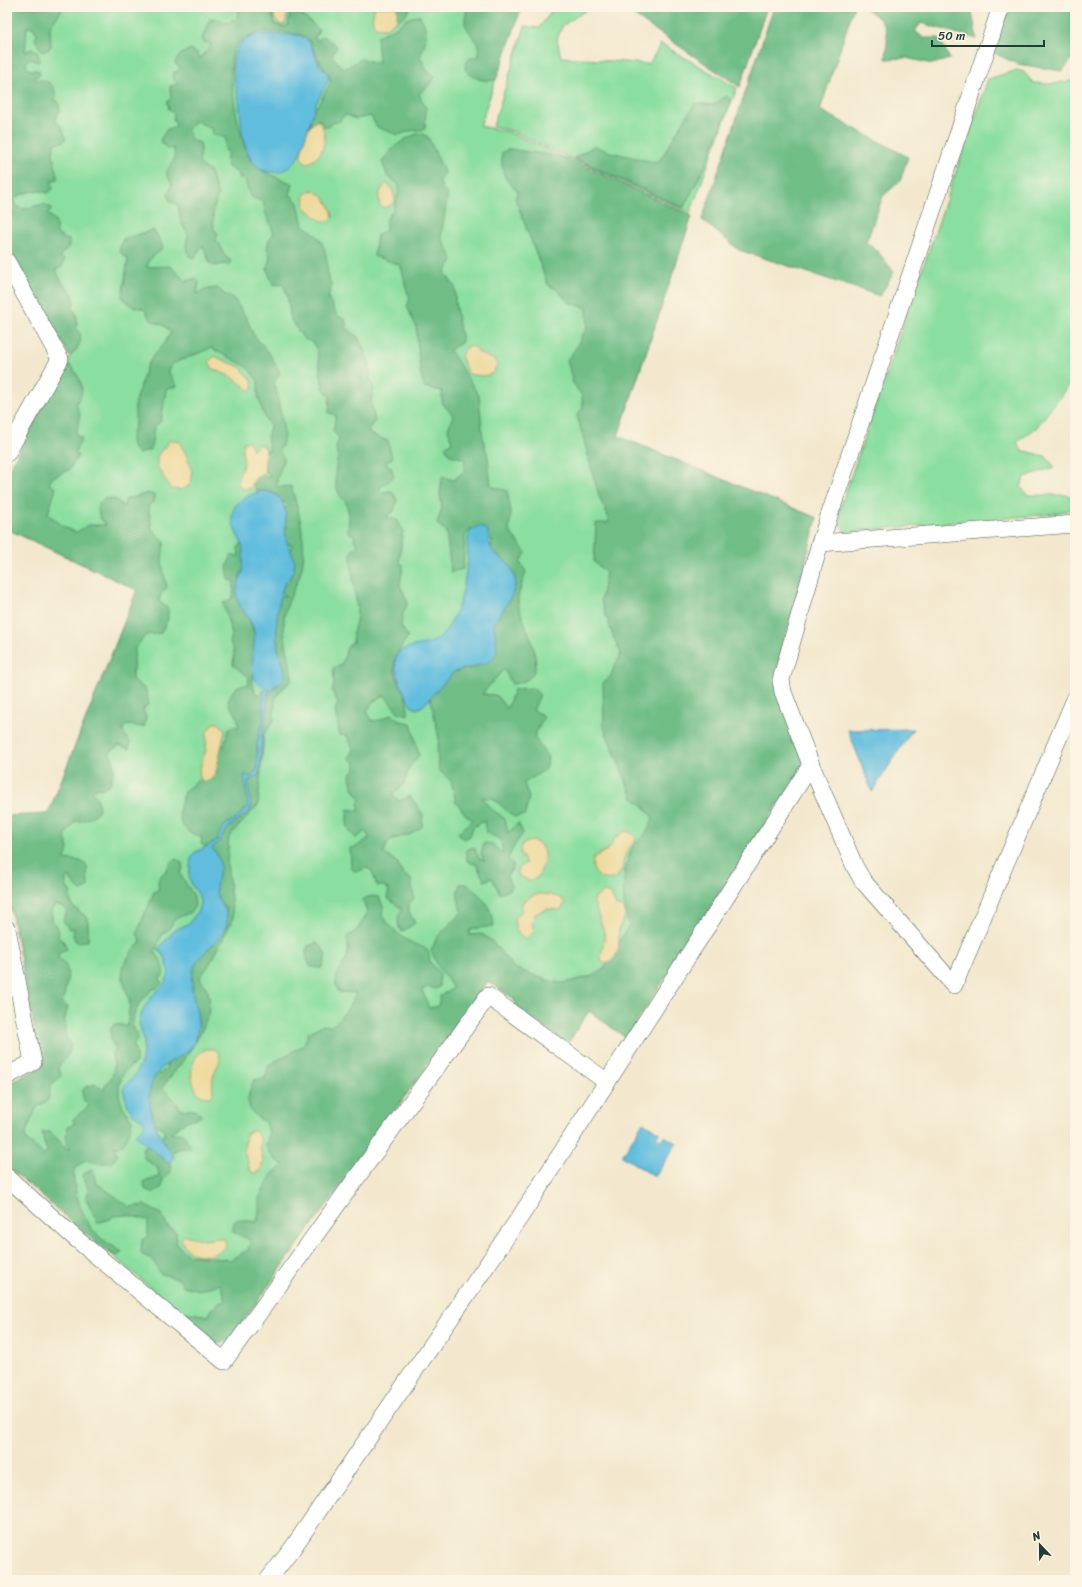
<svg xmlns="http://www.w3.org/2000/svg" width="1082" height="1587" viewBox="0 0 1082 1587" font-family="Sriracha,sans-serif">
<style>
.green{fill:#8ade9f;stroke:#548e6a}
.forest{fill:#6fbd86;stroke:#477d5d}
.sand{fill:#eeda9e;stroke:#868c69}
.water{fill:#60bdde;stroke:#407d89}
.lines{fill:none;stroke-linecap:round;stroke-linejoin:round}
.minor-casing{stroke:#3f574b;stroke-width:18}
.minor{stroke:#fff;stroke-width:17}
</style>
<rect width="100%" height="100%" fill="#fcf5e5"/>
<filter id="ink" filterUnits="userSpaceOnUse"><feTurbulence type="fractalNoise" baseFrequency=".025" numOctaves="2"/><feDisplacementMap in="SourceGraphic" scale="8" xChannelSelector="R" yChannelSelector="G"/><feConvolveMatrix kernelMatrix="1 2 1 2 8 2 1 2 1" color-interpolation-filters="sRGB"/></filter>
<filter id="wash" filterUnits="userSpaceOnUse"><feTurbulence type="fractalNoise" baseFrequency=".012" numOctaves="4" result="noise"/><feDisplacementMap in="SourceGraphic" scale="16" xChannelSelector="R" yChannelSelector="G"/><feGaussianBlur stdDeviation="0.9" result="paint"/><feColorMatrix in="noise" values="0 0 0 0 0 0 0 0 0 0 0 0 0 0 0 0 0 1.4 0 .05"/><feComposite in="paint" operator="in"/></filter>
<g filter="url(#wash)">
<rect width="100%" height="100%" fill="#f3e8cd"/>
<g class="green">
<path d="M7,7H520L480,126L509,132L692,216L618,436L817,518L774,679L626,1038L589,1011L567,1044L518,1008L513,998L488,981L228,1342L217,1344L7,1166V1084L42,1067L7,890V816L48,814L137,590L7,529V473L70,357L7,244Z"/>
<path d="M555,7H591L563,25L557,39L561,57L649,64L661,44L737,88L690,213L512,131L493,126L525,26L539,28Z"/>
<path d="M1017,70L1024,72L1033,83L1052,84L1075,80V373L1072,381L1036,428L1017,442L1021,450L1045,456L1055,467L1024,477L1021,487L1027,495H1065L1075,497L1070,510L1052,514L846,532L836,520L988,79Z"/>
</g>
<g class="forest">
<path d="M7,7H64L50,27L51,46L48,50L42,52L35,39L37,34L34,28L27,27L25,52L31,49L37,51L40,60L37,62L30,58L27,60L26,65L29,70H39L40,75L35,77L36,80C48,80 54,84 56,96L53,100L58,101L60,110L55,120L62,128L66,139L62,142L54,143L53,154L58,179L52,181L53,189L47,193C36,188 23,193 13,199L16,206L23,209L43,204L52,208L47,214C66,224 45,233 69,240V246L60,256L64,260L63,266L56,270C58,274 59,278 62,282C69,293 79,294 72,308C78,315 78,319 76,328C86,337 78,349 70,357L7,244Z"/>
<path d="M242,7H270L275,24L284,27L288,25L290,12C302,12 312,23 319,30L315,37L317,41L323,36L337,46L332,55L341,67L346,68L361,59L379,63L377,36L397,27L406,19L419,15C429,28 427,42 420,56L426,69L435,77L428,86L419,94L426,108L425,129L410,131L398,135L377,127L371,116L355,119L348,115H344L340,121L333,123L328,127H324L321,121L316,119L311,123L300,148L311,104L317,107L331,81C328,70 319,64 315,53C312,47 312,41 306,37C300,33 267,31 258,32C251,34 240,41 235,47C224,63 240,149 253,164C261,172 282,179 293,184L290,194L298,203L303,225C319,234 326,246 327,264C328,273 327,278 332,285L328,297L337,316L345,319L347,328L358,337L370,364V378L374,389L371,402L375,421L368,430L370,434L388,441L392,458L385,463L391,467L394,476L379,489L382,492L392,491L397,500L394,511L386,517L397,520L403,530L399,561L403,565L400,585L408,603L403,613L401,626L408,637C376,679 409,677 408,715L398,712L384,695L374,701L367,711L372,721L380,720L392,714L400,721L411,723L419,756C416,759 412,763 410,766C404,780 408,784 393,793V797L400,801L410,796L423,814L422,827L411,834L390,840L383,853L398,863L401,872L411,879L414,898L409,904V912L415,923L402,932C396,924 397,917 402,909L387,898L389,890L384,886H377L372,871L367,868L356,872L351,868L350,848L356,847L369,838L367,833L364,832L356,838C346,831 346,821 348,809L360,811L358,804L360,798C354,791 351,784 350,775L355,769V762L349,758L354,750L347,736L340,735L335,710L338,703L332,691L334,684L333,668C351,662 340,649 353,642C351,631 358,622 357,611C356,591 350,572 351,552L358,545L354,540L355,536L348,532L349,515L346,502C332,492 335,469 338,455C334,448 338,444 339,438L333,431L336,415L329,413L330,396L323,388L317,350L312,342L304,339L291,320L287,294L283,285L273,284L267,270L270,256L267,248L269,240L274,233L266,214L263,202L250,196L245,180L240,179L238,173L228,167L226,162L228,152L225,150L226,138L212,134L213,130L195,120L188,130C189,138 192,141 200,143L201,148L199,162L205,169L210,171L218,195L213,211L214,230L218,233L215,241L220,244L223,254L231,261L229,265L223,264L215,266L210,264L203,245L194,258L189,256L186,246L188,234L181,222L178,205L170,201L168,194L172,184L166,173C171,163 177,160 173,148L167,149L160,140L167,129L174,128L176,124L173,120L174,114L169,109L167,102L171,98L170,86L178,84L174,80L173,73L178,71L180,67L175,64C177,55 183,53 191,49L198,54L200,59L210,47V42L204,43L202,38L209,21L213,18L229,23L233,19L236,22L238,12Z"/>
<path d="M386,7H411C406,15 401,20 391,23Z"/>
<path d="M467,7H522L496,80C484,82 472,79 465,69L466,62L471,58L478,57C484,43 468,35 465,23C464,17 467,12 467,7Z"/>
<path d="M621,7H767L740,87Z"/>
<path d="M774,7H854L820,110L908,157L900,181L883,196L867,240L865,241L878,252L894,272L880,296L739,250L702,220Z"/>
<path d="M864,7H971L977,39L921,23L915,31L924,38H939L950,59L932,64L906,58L886,59C888,29 890,25 864,7Z"/>
<path d="M1010,7H1075V56L1062,71L1017,64L994,53Z"/>
<path d="M726,96L731,100L729,107L706,165L683,208L574,158L594,146L610,152L658,163L695,103L714,105Z"/>
<path d="M421,133L428,137L445,174L439,180L443,190L448,194L441,237L453,260L445,273L455,287V302L462,342L450,350L479,396L483,439L488,457L491,486L507,491L511,513L509,530L526,553L520,562L526,572C524,580 517,594 518,602C522,627 559,679 512,684L504,669L482,694L496,695L507,709L514,689L533,688L540,695L533,710L544,716L534,737L548,758L546,769L524,783L529,798L525,815L514,817L493,798H482L490,808L505,819L508,833L518,823L523,833L514,846L508,858L514,866L507,876L512,888L500,894L492,878L484,881L477,865L467,861V849L474,847L479,858L485,861L481,854L484,843L492,844L503,854L501,840L486,832L484,821L473,827L470,836L464,839L458,833L473,820L466,815L456,802L451,781L439,770L437,753L439,739L430,695L455,669H473L493,654L488,554L493,542L484,534L472,528L465,536L463,569L451,572L446,531L437,524L442,508L440,494L442,477L454,480L464,471L465,459L450,455L445,447L452,442L448,429L453,415L442,403V391L424,387L420,371L416,326L407,307L410,298C404,287 405,276 400,265L374,256L377,235L386,230V220L393,210L399,191V184L388,177L382,162C391,148 404,137 421,133Z"/>
<path d="M510,149L567,158L692,216L618,436L817,518L774,679L805,763L626,1038L589,1011L567,1044L518,1008L513,998L488,981L228,1342L217,1344L185,1317V1312L209,1316L210,1310L219,1303L226,1300L220,1284L200,1290L183,1286L179,1279L161,1274L152,1259L141,1254L142,1240L148,1236V1220L127,1215L112,1216L111,1219L96,1223L95,1216L86,1199C90,1190 87,1184 82,1176L83,1174L92,1170L96,1176L95,1182L130,1207L144,1205L161,1214L167,1226L176,1232L177,1244L188,1255L230,1260L249,1249L250,1240L233,1232V1223L238,1219L257,1222L259,1213V1198L273,1173L284,1165L275,1160L266,1146L269,1132L266,1123C246,1112 244,1100 254,1080L265,1078L269,1065L304,1045L308,1033L322,1025L332,1026C343,1016 350,1006 356,993L338,992C331,973 344,970 348,953C349,948 347,942 347,937L357,930L367,914L363,899L371,896L379,897L383,907L382,916C395,932 406,943 426,948L429,954L430,962L440,973L439,987L435,989L428,987L422,990L429,1008L438,1006L440,996L453,988L438,966L431,951L437,937L462,912C459,903 455,893 460,884H467C482,897 492,905 494,926L471,929L469,935L482,934L492,941L514,968L550,981L563,983L592,976L604,969L629,925C621,900 621,868 634,845C637,840 642,838 645,834C649,830 651,823 653,818L644,806L633,798L604,728L603,683L610,677L621,653L614,639L601,601L606,572L594,562L596,523H608C610,514 603,507 600,499C591,472 586,443 577,416L583,408L582,396L573,383L567,360L574,351L588,325L587,308L568,302L558,290L548,285L515,198L518,191C503,180 501,171 502,152Z"/>
<path d="M153,230L159,238L163,248L149,260L147,267L170,266L186,281L196,278L199,282L197,294L207,289L218,288L224,294L233,298L246,317L253,334L269,353L280,373L274,383C277,390 277,397 279,405C282,423 288,435 279,452L284,458L277,480V487L291,486C298,507 306,539 303,561C301,581 286,599 284,619C283,640 291,659 292,680C274,696 274,698 274,721L264,734L258,805L229,837L227,862L233,918L214,957L200,978C202,982 206,987 208,992C218,1022 179,1065 162,1088L173,1098L180,1109L195,1110L202,1116L187,1121L170,1133L183,1134L191,1147L175,1150L170,1159L171,1172L163,1179L162,1187L152,1193L145,1189L144,1182L159,1177L158,1169L144,1158L142,1148L165,1135L163,1128L153,1123L149,1115L150,1069L160,1074L166,1068L188,1005L191,988L194,986L191,974V964L227,917L226,907L218,902L213,893L207,847L201,844L202,838L189,832L181,824L179,812L184,791L208,773L216,746H224L228,731L232,726L239,727L237,716L228,702C232,691 235,685 248,685L249,677L233,665L234,651L230,643L232,635L223,603L233,598L234,582L229,579L227,568L231,556H239L238,547L242,544L247,548L246,565L240,575L238,591L255,635L252,684L257,695L266,688L271,691L279,683L277,646L278,641L268,632L275,596H286L282,592L283,585L288,583L292,575L281,558L290,550L292,545L282,541L284,527H288L280,520L283,510L288,505L270,491H256L250,472L259,470L266,478L270,477L261,464L264,452L270,450L267,438L270,426L265,418L258,396V381L247,367L211,348L172,364L168,371L177,386L166,390L161,421L154,427L151,449L139,454L132,447L131,437L135,425V401L147,366L155,353L165,343L171,332L163,325L152,321L144,309L132,306L122,297L128,259L119,251L123,239Z"/>
<path d="M67,362C78,373 89,390 76,403L80,415L76,435L82,438L75,452L78,456L70,469L53,477L49,484L56,488L48,513C57,521 65,530 77,532L88,525H106L100,518L97,506L105,498L116,500L124,507L126,499L149,493L155,496L153,503L148,505L152,529L165,542C160,556 163,573 167,587L161,594L159,601L168,609V619L161,633L146,635L135,648L132,679L146,690L149,704L143,709L146,717L144,727L127,725L122,730L130,743L129,749L119,745L109,753C117,764 114,772 110,784L102,789L95,788L92,792L97,798L99,809C94,817 85,822 75,821L65,836L68,849L65,859L81,861L87,866L88,888L81,891L74,885L70,877L66,879V886L71,893L69,897L73,907L88,918V941L76,942L73,935L74,928L69,929L63,920L67,911L61,906L55,905L51,910L53,922L59,931L58,937L64,942L67,949L60,952L58,958C75,967 65,988 62,1004L68,1007L64,1022L66,1024C63,1033 65,1037 71,1044L69,1053L58,1068L61,1076L51,1085L48,1100L36,1108L25,1135L27,1141L39,1150L43,1156L47,1151L44,1143L42,1132H50L69,1150L66,1134L68,1127L74,1124L73,1119L89,1106L84,1101L82,1092L85,1087L96,1084L104,1090L105,1085C117,1073 114,1069 112,1053L116,1048L111,1041L110,1030L114,1024L127,1026L130,1003L123,980L122,967L133,950L141,942L137,933L154,892L159,889C156,877 161,877 167,869C170,864 170,862 176,859L182,863L183,868L180,874L194,896L195,906L191,912L175,919L168,930L162,933L155,952L161,960L164,974L160,979L162,983L157,988L151,990L138,1006L134,1015L132,1028L137,1032L138,1038L133,1045L136,1054V1062C133,1065 125,1070 124,1073C114,1091 120,1105 132,1120C130,1132 128,1140 118,1148L114,1146L118,1155L111,1163H96L87,1159L74,1169C72,1187 81,1214 92,1229C98,1238 113,1246 122,1252L117,1256L102,1248L7,1166V1084L42,1067L7,890V816L48,814L137,590L7,529V473Z"/>
<path d="M317,943C327,951 327,957 322,968L311,967C306,959 304,954 308,946Z"/>
</g>
<g class="sand">
<path d="M276,7H293L288,12L285,24L281,25L274,18Z"/>
<path d="M375,7H397V20L386,28L375,27L372,19Z"/>
<path d="M316,121L320,122C329,135 324,159 307,163L301,158C302,146 305,128 316,121Z"/>
<path d="M387,183L393,191L395,201L386,208L381,207C376,199 380,188 387,183Z"/>
<path d="M311,190C322,192 332,206 333,217C321,228 314,213 304,207L305,194Z"/>
<path d="M468,346H473L479,353L495,360L497,365L493,373C486,377 474,376 467,373L461,355Z"/>
<path d="M214,356L240,367L252,380L253,389L249,390L232,377L213,369L209,362Z"/>
<path d="M170,440H178C185,451 198,474 189,486L180,490L171,489L157,466V456Z"/>
<path d="M249,441L253,450L260,444L266,448L264,473C255,477 254,478 251,488L242,489L237,482L244,462L242,451L244,442Z"/>
<path d="M214,723H219L225,730L215,776L205,783L200,778L199,771L206,750L207,731Z"/>
<path d="M625,831L630,832L636,838C634,844 628,848 626,853C622,861 624,871 617,876C603,886 588,872 594,857L609,849L615,838Z"/>
<path d="M534,841C550,849 544,866 537,878L529,881L518,875L517,869L526,863L520,853L521,845L527,842Z"/>
<path d="M604,892L611,894L616,906L622,907L625,914C625,920 620,923 619,929C618,943 622,957 606,964L602,962L601,957L605,935L594,903L595,898Z"/>
<path d="M540,894C550,895 558,895 565,902L561,910L546,909L535,914L532,923L534,932L527,938C518,937 515,927 514,919L522,911V902L534,895Z"/>
<path d="M206,1049H215C226,1059 215,1066 213,1078C212,1083 213,1088 213,1094L210,1097L201,1096C188,1083 187,1058 206,1049Z"/>
<path d="M254,1130L260,1138V1148L263,1159L261,1170L255,1173L251,1172L244,1152L246,1134L251,1131Z"/>
<path d="M185,1235L204,1240L221,1238L225,1240L226,1244C217,1261 187,1259 181,1239Z"/>
</g>
<g class="water">
<path d="M257,34L300,35L309,41L320,66L328,73L329,79C325,87 320,95 316,104C311,117 302,155 294,163C288,170 278,174 269,172C240,166 242,124 239,102C236,85 229,66 236,50C239,42 249,38 257,34Z"/>
<path d="M267,491C272,493 278,495 282,500C289,513 284,526 286,539C288,548 297,559 294,568C293,574 288,578 285,583C280,593 278,608 277,619C276,629 277,640 278,649C282,667 296,680 269,689L267,699V710L262,735L260,771L259,775L248,781L251,806L250,811L228,828L218,843L212,848C226,864 218,870 216,888C215,901 231,911 227,924C220,946 195,952 192,976C189,999 205,1019 195,1041C189,1054 178,1057 167,1064C134,1087 154,1131 174,1156L169,1164L135,1135L144,1126V1121L132,1113L128,1106L123,1090L126,1084L136,1074L142,1060L144,1041L139,1023L142,1012L150,998L165,983L169,973L165,957L158,949L174,931L189,923L198,911L200,903L199,896L191,884L189,875L191,859L194,853L213,843L217,840L223,826L236,819L248,806L244,777L245,774L249,777L253,775L257,770V744L263,718V697L265,688C244,682 256,650 254,633C253,619 240,611 237,598C235,588 240,580 243,571C244,566 243,561 243,556C244,541 236,537 233,524C227,503 250,492 267,491Z"/>
<path d="M480,526L487,529C489,535 489,544 492,550C496,556 504,559 509,565C526,586 504,606 494,624L497,651L494,658L487,663L454,672L423,706L417,709L411,706C405,693 383,657 404,649C415,644 429,646 439,638C448,631 454,617 458,607C463,595 465,578 467,565C469,552 462,529 480,526Z"/>
<path d="M913,729L872,792L848,730Z"/>
<path d="M643,1122L660,1133L656,1137L661,1140L664,1136L677,1143L655,1177L622,1156Z"/>
</g>
</g>
<g filter="url(#ink)">
<g class="lines">
<defs>
<g id="minor">
<path d="M1001,7L820,543L781,680L783,692L811,765L855,867L863,881L954,985L1075,699"/>
<path d="M7,262L60,359L7,453"/>
<path d="M820,543L1075,524"/>
<path d="M7,929L33,1062L7,1076"/>
<path d="M7,1177L74,1237L224,1361L488,996L607,1082"/>
<path d="M268,1580L292,1549L522,1214L811,765"/>
</g>
</defs>
<use href="#minor" class="minor-casing"/>
<use href="#minor" class="minor"/>
</g>
</g>
<rect width="1082" height="1587" fill="none" stroke="#fcf5e5" stroke-width="24"/>
<g transform="translate(1040 1545) rotate(338)" stroke="#fcf5e5" stroke-width="3" paint-order="stroke">
<path d="M0-3L7 15L0 10L-7 15Z" fill="#1f3d34"/>
<text y="-6" font-size="11" font-weight="bold" text-anchor="middle" fill="#1f3d34">N</text>
</g>
<path d="M932 40v6h112v-6" fill="none" stroke="#1f3d34" stroke-width="2"/>
<text x="938" y="40" font-size="12" fill="#1f3d34" stroke="#fcf5e5" stroke-width="3" paint-order="stroke">50 m</text>
</svg>
